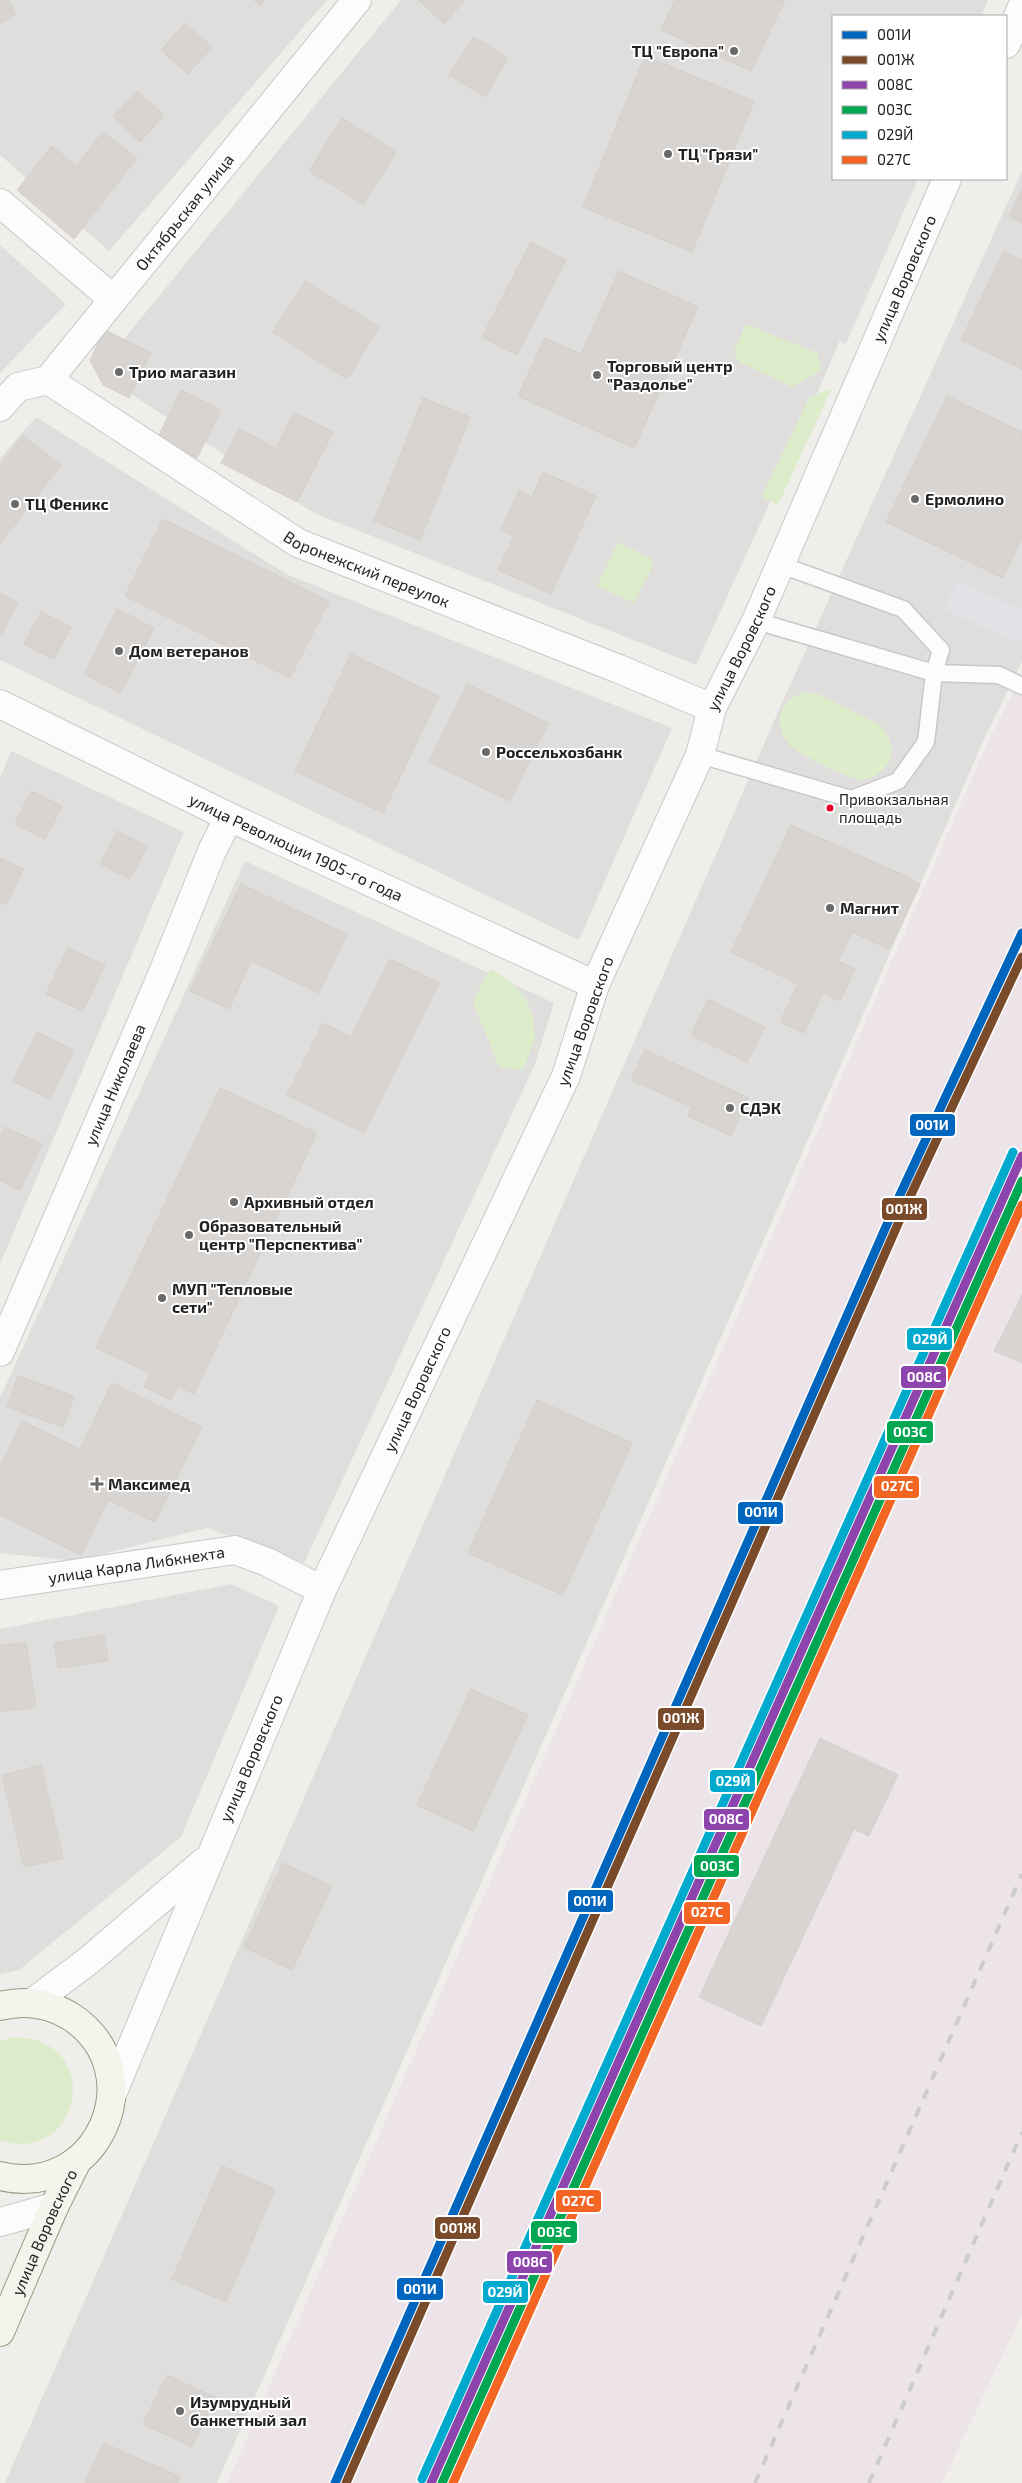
<svg xmlns="http://www.w3.org/2000/svg" width="1022" height="2483" viewBox="0 0 1022 2483" font-family="'Exo 2',sans-serif">
<style>
.residential{fill:#dfdedc}
.industrial{fill:#ede4e9}
.grass{fill:#ddeccb}
.parking{fill:#e0dfde}
.plaza{fill:#e2e1e5}
.building{fill:#d7d4d2;stroke:#d3d0cc}
.lines{fill:none;stroke-linecap:round;stroke-linejoin:round}
.service-casing{stroke:#c9c8c7;stroke-width:19}
.minor-casing{stroke:#c9c8c7;stroke-width:30}
.tertiary-casing{stroke:#c9c8c7;stroke-width:30}
.secondary-casing{stroke:#999a82;stroke-width:30}
.service{stroke:#fdfcfc;stroke-width:16}
.minor{stroke:#fdfcfc;stroke-width:28}
.tertiary{stroke:#fdfcfc;stroke-width:28}
.secondary{stroke:#f4f4ed;stroke-width:28}
.rail{stroke:#ccc;stroke-width:4;stroke-dasharray:10 10;stroke-linecap:butt}
.rail-1-casing{stroke:#fff;stroke-width:12}
.rail-2-casing{stroke:#fff;stroke-width:12}
.rail-3-casing{stroke:#fff;stroke-width:12}
.rail-4-casing{stroke:#fff;stroke-width:12}
.rail-5-casing{stroke:#fff;stroke-width:12}
.rail-6-casing{stroke:#fff;stroke-width:12}
.rail-1{stroke:#0065bd;stroke-width:9}
.rail-2{stroke:#7a4b2a;stroke-width:9}
.rail-3{stroke:#8e44ad;stroke-width:9}
.rail-4{stroke:#00a651;stroke-width:9}
.rail-5{stroke:#00a9ce;stroke-width:9}
.rail-6{stroke:#f26522;stroke-width:9}
.poi-dot{fill:#6a6968;stroke:#fff;stroke-width:2}
.bus-dot{fill:#e4002b;stroke:#fff;stroke-width:2}
.labels{text-anchor:middle;stroke-width:4;stroke-linejoin:round;paint-order:stroke}
.bus-label{font-size:15px;fill:#222;stroke:#fff;text-anchor:start}
.poi-label{font-size:16px;font-weight:bold;fill:#222;stroke:#fff;text-anchor:start}
.street-label{font-size:16px;fill:#222;stroke:#fff}
.line-badge{stroke:#fff;stroke-width:2}
.badge-label{font-size:14px;text-anchor:middle;font-weight:bold;fill:#fff}
</style>
<rect width="100%" height="100%" fill="#f0eeeb"/>
<g class="residential">
<path d="M0,0H327L109,251L0,155Z"/>
<path d="M401,0H988L981,16H833V179H910L762,520L696,665L314,513L97,372Z"/>
<path d="M1022,171V662L986,735L217,2483H5L778,712Z"/>
<path d="M0,245L66,304L0,373Z"/>
<path d="M36,417L286,574L672,728L579,940L0,660V458Z"/>
<path d="M11,751L184,832L0,1264V779Z"/>
<path d="M245,861L554,1003L535,1064L304,1563L207,1528L75,1561L0,1553V1398Z"/>
<path d="M231,1584L279,1606L181,1837L19,1970L0,1974V1629Z"/>
</g>
<path class="industrial" d="M1022,676V2314L942,2483H227L990,737Z"/>
<g class="grass">
<path d="M746,324L817,353L822,370L792,387L739,362L734,351Z"/>
<path d="M832,388L778,505L761,497L809,398Z"/>
<path d="M618,542L650,558L654,564L634,603L597,586Z"/>
<path d="M806,692L818,694L879,724C888,734 896,748 889,762C884,771 871,780 861,780C851,780 795,752 789,745C772,723 780,698 806,692Z"/>
<path d="M490,969L508,979L525,998L533,1017L535,1039L523,1070L499,1067L473,1002Z"/>
<path d="M12,2037C108,2037 80,2168 0,2140V2041Z"/>
</g>
<g class="parking">
<path d="M855,0H892L929,16H848Z"/>
<path d="M833,50V179H918L846,344L727,292Z"/>
</g>
<path class="plaza" d="M957,580L1022,610V637L1019,644L944,609Z"/>
<g class="building">
<path d="M0,0H8L16,14L0,24Z"/>
<path d="M254,0H265L260,6Z"/>
<path d="M418,0H465L444,24Z"/>
<path d="M675,0H785L751,71L661,30Z"/>
<path d="M185,23L212,47L188,74L161,50Z"/>
<path d="M474,37L508,58L485,97L449,75Z"/>
<path d="M645,56L754,101L692,252L583,207Z"/>
<path d="M137,91L164,115L140,142L113,117Z"/>
<path d="M342,118L396,152L363,204L309,171Z"/>
<path d="M103,132L137,158L74,239L17,190L52,146L76,166Z"/>
<path d="M1022,189V223L1009,216Z"/>
<path d="M531,242L566,260L517,355L482,337Z"/>
<path d="M1004,251L1022,260V369L961,340Z"/>
<path d="M619,271L698,307L634,448L518,396L545,338L581,354Z"/>
<path d="M305,281L379,327L347,379L273,332Z"/>
<path d="M105,330L151,353L129,398L103,385L90,360Z"/>
<path d="M181,390L221,410L197,458L157,439Z"/>
<path d="M947,396L1022,432V538L1003,578L886,522Z"/>
<path d="M423,398L470,417L420,540L374,521Z"/>
<path d="M294,412L333,432L297,502L221,463L239,429L276,448Z"/>
<path d="M23,436L61,465L0,544V465Z"/>
<path d="M543,472L596,496L551,594L498,570L514,536L501,530L519,490L532,497Z"/>
<path d="M163,519L329,601L290,678L125,596Z"/>
<path d="M0,593L18,602L1,634H0Z"/>
<path d="M117,609L154,628L121,693L84,674Z"/>
<path d="M41,612L71,627L54,659L24,644Z"/>
<path d="M351,654L439,696L383,813L295,771Z"/>
<path d="M467,684L548,723L510,801L429,762Z"/>
<path d="M31,791L62,806L45,839L15,824Z"/>
<path d="M791,825L908,877L920,885L889,949L852,932L838,961L855,969L840,1001L823,993L804,1033L780,1022L798,984L731,952Z"/>
<path d="M117,831L147,846L130,879L100,864Z"/>
<path d="M0,858L23,869L6,905L0,902Z"/>
<path d="M241,884L347,934L319,993L251,961L229,1009L190,991Z"/>
<path d="M68,948L105,965L83,1011L46,994Z"/>
<path d="M390,959L439,983L364,1133L287,1095L323,1023L351,1037Z"/>
<path d="M708,999L765,1027L747,1062L691,1035Z"/>
<path d="M37,1032L74,1050L50,1099L13,1081Z"/>
<path d="M645,1050L749,1098L731,1136L688,1116L692,1107L631,1080Z"/>
<path d="M220,1088L317,1133L194,1394L178,1386L171,1400L144,1387L150,1373L96,1348Z"/>
<path d="M5,1127L42,1144L20,1190L0,1180V1138Z"/>
<path d="M1022,1295V1363L994,1351Z"/>
<path d="M18,1376L74,1396L63,1427L7,1407Z"/>
<path d="M112,1383L202,1427L155,1522L108,1500L81,1555L0,1515V1467L22,1421L80,1449Z"/>
<path d="M537,1400L632,1443L563,1595L468,1553Z"/>
<path d="M104,1635L108,1661L58,1668L54,1643Z"/>
<path d="M26,1642L36,1707L0,1712V1646Z"/>
<path d="M471,1689L528,1715L473,1831L417,1805Z"/>
<path d="M820,1738L898,1775L869,1836L854,1829L761,2026L699,1997Z"/>
<path d="M41,1765L63,1858L24,1867L2,1775Z"/>
<path d="M283,1863L332,1886L292,1970L244,1947Z"/>
<path d="M222,2166L275,2189L226,2302L172,2279Z"/>
<path d="M167,2375L216,2398L192,2447L143,2424Z"/>
<path d="M103,2443L181,2477L178,2483H85Z"/>
</g>
<g class="lines">
<defs>
<g id="service">
<path d="M781,565L903,609L941,650L934,673L999,675L1022,686"/>
<path d="M700,755L851,799L898,781L926,742L934,673L756,621"/>
</g>
<g id="minor">
<path d="M1006,44L1022,7"/>
<path d="M0,203L113,299"/>
<path id="s1" d="M48,380L298,543L619,669L712,708"/>
<path id="s2" d="M0,407L18,387L48,380L357,0"/>
<path id="s3" d="M595,985L700,755L712,708L756,621L947,179"/>
<path id="s4" d="M0,1352L162,975L212,851L229,817"/>
<path id="s5" d="M0,1585L235,1550L267,1562L322,1590"/>
<path d="M0,2222L54,2207"/>
</g>
<g id="tertiary">
<path id="s6" d="M0,704L229,817L595,985L566,1076L322,1590L112,2094"/>
<path d="M32,2003L88,1961L204,1862"/>
</g>
<g id="secondary">
<path d="M0,2006C24,2000 48,2003 70,2016C155,2071 98,2200 0,2176"/>
<path id="s7" d="M0,2332L54,2207L77,2161"/>
</g>
</defs>
<use href="#service" class="service-casing"/>
<use href="#minor" class="minor-casing"/>
<use href="#tertiary" class="tertiary-casing"/>
<use href="#secondary" class="secondary-casing"/>
<use href="#service" class="service"/>
<use href="#minor" class="minor"/>
<use href="#tertiary" class="tertiary"/>
<use href="#secondary" class="secondary"/>
<g class="rail">
<path d="M755,2483L1022,1874"/>
<path d="M869,2483L1022,2132"/>
</g>
<defs>
<path id="rail-1" d="M335,2483L899,1197L1022,933"/>
<path id="rail-2" d="M346,2483L908,1201L1022,957"/>
<path id="rail-3" d="M431,2483L1022,1156"/>
<path id="rail-4" d="M442,2483L1022,1181"/>
<path id="rail-5" d="M422,2479L1013,1152"/>
<path id="rail-6" d="M453,2483L1022,1205"/>
</defs>
<use href="#rail-1" class="rail-1-casing"/>
<use href="#rail-2" class="rail-2-casing"/>
<use href="#rail-3" class="rail-3-casing"/>
<use href="#rail-4" class="rail-4-casing"/>
<use href="#rail-5" class="rail-5-casing"/>
<use href="#rail-6" class="rail-6-casing"/>
<use href="#rail-1" class="rail-1"/>
<use href="#rail-2" class="rail-2"/>
<use href="#rail-3" class="rail-3"/>
<use href="#rail-4" class="rail-4"/>
<use href="#rail-5" class="rail-5"/>
<use href="#rail-6" class="rail-6"/>
</g>
<g class="poi-dot">
<circle cx="734" cy="51" r="5"/>
<circle cx="668" cy="154" r="5"/>
<circle cx="119" cy="372" r="5"/>
<circle cx="597" cy="375" r="5"/>
<circle cx="915" cy="499" r="5"/>
<circle cx="15" cy="504" r="5"/>
<circle cx="119" cy="651" r="5"/>
<circle cx="486" cy="752" r="5"/>
<circle cx="830" cy="908" r="5"/>
<circle cx="730" cy="1108" r="5"/>
<circle cx="234" cy="1202" r="5"/>
<circle cx="189" cy="1235" r="5"/>
<circle cx="162" cy="1298" r="5"/>
<path d="M94.5 1476.5h5v5h5v5h-5v5h-5v-5h-5v-5h5z"/>
<circle cx="180" cy="2411" r="5"/>
</g>
<circle class="bus-dot" cx="830" cy="808" r="4.5"/>
<g class="labels">
<g class="bus-label">
<text x="839" y="805">Привокзальная<tspan x="839" dy="18">площадь</tspan></text>
</g>
<g class="poi-label">
<text x="724" y="57" text-anchor="end">ТЦ "Европа"</text>
<text x="678" y="160">ТЦ "Грязи"</text>
<text x="607" y="372">Торговый центр<tspan x="607" dy="18">"Раздолье"</tspan></text>
<text x="129" y="378">Трио магазин</text>
<text x="925" y="505">Ермолино</text>
<text x="25" y="510">ТЦ Феникс</text>
<text x="129" y="657">Дом ветеранов</text>
<text x="496" y="758">Россельхозбанк</text>
<text x="840" y="914">Магнит</text>
<text x="740" y="1114">СДЭК</text>
<text x="244" y="1208">Архивный отдел</text>
<text x="199" y="1232">Образовательный<tspan x="199" dy="18">центр "Перспектива"</tspan></text>
<text x="172" y="1295">МУП "Тепловые<tspan x="172" dy="18">сети"</tspan></text>
<text x="108" y="1490">Максимед</text>
<text x="190" y="2408">Изумрудный<tspan x="190" dy="18">банкетный зал</tspan></text>
</g>
<g class="street-label">
<text dy="6" stroke="none"><textPath href="#s2" startOffset="274">Октябрьская улица</textPath></text>
<text dy="6" stroke="none"><textPath href="#s3" startOffset="772">улица Воровского</textPath></text>
<text dy="6" stroke="none"><textPath href="#s1" startOffset="372">Воронежский переулок</textPath></text>
<text dy="6" stroke="none"><textPath href="#s3" startOffset="368">улица Воровского</textPath></text>
<text dy="6" stroke="none"><textPath href="#s6" startOffset="329">улица Революции 1905-го года</textPath></text>
<text transform="translate(585 1021) rotate(-70)" y="6">улица Воровского</text>
<text dy="6" stroke="none"><textPath href="#s4" startOffset="291">улица Николаева</textPath></text>
<text transform="translate(417 1389) rotate(-65)" y="6">улица Воровского</text>
<text dy="6" stroke="none"><textPath href="#s5" startOffset="138">улица Карла Либкнехта</textPath></text>
<text transform="translate(251 1758) rotate(-67)" y="6">улица Воровского</text>
<text dy="6" stroke="none"><textPath href="#s7" startOffset="109">улица Воровского</textPath></text>
</g>
</g>
<g class="line-badge">
<rect x="909" y="1113" width="47" height="24" rx="5" fill="#0065bd"/>
<rect x="881" y="1197" width="47" height="24" rx="5" fill="#7a4b2a"/>
<rect x="906" y="1327" width="47" height="24" rx="5" fill="#00a9ce"/>
<rect x="900" y="1365" width="47" height="24" rx="5" fill="#8e44ad"/>
<rect x="886" y="1420" width="48" height="24" rx="5" fill="#00a651"/>
<rect x="873" y="1475" width="47" height="24" rx="5" fill="#f26522"/>
<rect x="737" y="1501" width="47" height="24" rx="5" fill="#0065bd"/>
<rect x="657" y="1707" width="48" height="24" rx="5" fill="#7a4b2a"/>
<rect x="709" y="1769" width="47" height="24" rx="5" fill="#00a9ce"/>
<rect x="703" y="1808" width="47" height="23" rx="5" fill="#8e44ad"/>
<rect x="693" y="1854" width="47" height="24" rx="5" fill="#00a651"/>
<rect x="567" y="1889" width="47" height="24" rx="5" fill="#0065bd"/>
<rect x="683" y="1901" width="48" height="24" rx="5" fill="#f26522"/>
<rect x="555" y="2189" width="47" height="24" rx="5" fill="#f26522"/>
<rect x="434" y="2216" width="47" height="24" rx="5" fill="#7a4b2a"/>
<rect x="530" y="2220" width="48" height="24" rx="5" fill="#00a651"/>
<rect x="506" y="2250" width="47" height="24" rx="5" fill="#8e44ad"/>
<rect x="396" y="2277" width="48" height="24" rx="5" fill="#0065bd"/>
<rect x="482" y="2280" width="47" height="24" rx="5" fill="#00a9ce"/>
</g>
<g class="badge-label">
<text x="932" y="1130">001И</text>
<text x="904" y="1214">001Ж</text>
<text x="930" y="1344">029Й</text>
<text x="924" y="1382">008С</text>
<text x="910" y="1437">003С</text>
<text x="897" y="1491">027С</text>
<text x="761" y="1517">001И</text>
<text x="681" y="1723">001Ж</text>
<text x="733" y="1786">029Й</text>
<text x="726" y="1824">008С</text>
<text x="717" y="1871">003С</text>
<text x="590" y="1906">001И</text>
<text x="707" y="1917">027С</text>
<text x="578" y="2206">027С</text>
<text x="458" y="2233">001Ж</text>
<text x="554" y="2237">003С</text>
<text x="530" y="2267">008С</text>
<text x="420" y="2294">001И</text>
<text x="505" y="2297">029Й</text>
</g>
<rect x="832" y="15" width="175" height="165" fill="#ffffff" stroke="#a7a7a7"/>
<rect x="842" y="31" width="25" height="8" fill="#0065bd" stroke="#a7a7a7"/>
<text x="877" y="40" font-size="15" fill="#222222">001И</text>
<rect x="842" y="56" width="25" height="8" fill="#7a4b2a" stroke="#a7a7a7"/>
<text x="877" y="65" font-size="15" fill="#222222">001Ж</text>
<rect x="842" y="81" width="25" height="8" fill="#8e44ad" stroke="#a7a7a7"/>
<text x="877" y="90" font-size="15" fill="#222222">008С</text>
<rect x="842" y="106" width="25" height="8" fill="#00a651" stroke="#a7a7a7"/>
<text x="877" y="115" font-size="15" fill="#222222">003С</text>
<rect x="842" y="131" width="25" height="8" fill="#00a9ce" stroke="#a7a7a7"/>
<text x="877" y="140" font-size="15" fill="#222222">029Й</text>
<rect x="842" y="156" width="25" height="8" fill="#f26522" stroke="#a7a7a7"/>
<text x="877" y="165" font-size="15" fill="#222222">027С</text>
</svg>
